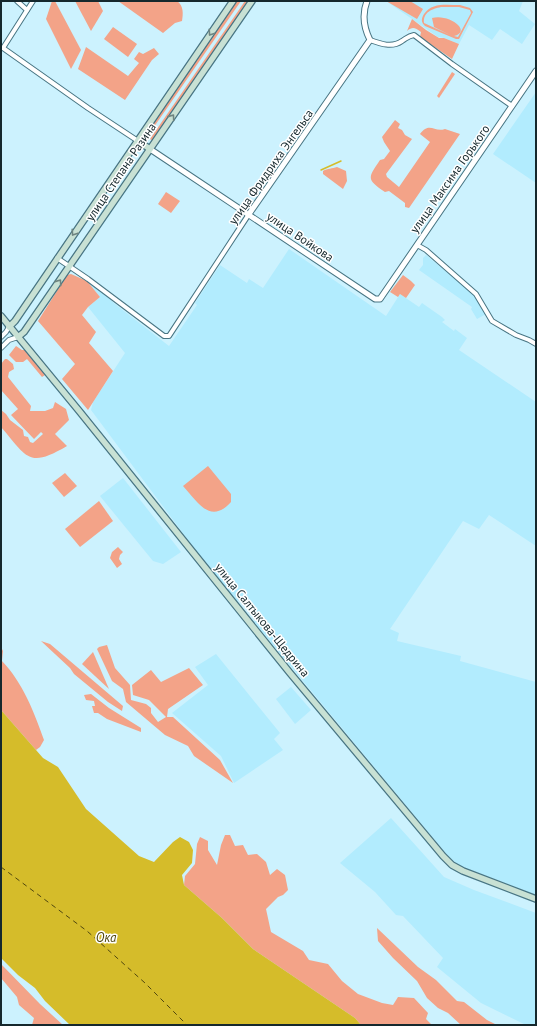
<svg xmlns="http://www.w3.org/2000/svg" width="537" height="1026" viewBox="0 0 537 1026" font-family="'PT Sans',sans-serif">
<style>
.built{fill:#b2ecfe}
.green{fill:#f3a388;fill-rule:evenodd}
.water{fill:#d5bc2a}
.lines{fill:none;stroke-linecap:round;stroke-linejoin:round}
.stream{stroke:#d5bc2a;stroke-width:1.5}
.ferry{stroke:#50470f;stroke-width:1;stroke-dasharray:5 4;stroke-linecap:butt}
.minor-casing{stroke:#487583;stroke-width:6}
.tertiary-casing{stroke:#487583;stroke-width:7}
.secondary-casing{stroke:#487583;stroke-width:8}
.minor{stroke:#fff;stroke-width:4}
.tertiary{stroke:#fff;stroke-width:5}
.secondary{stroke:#c8e1d4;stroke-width:5.5}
.oneway{stroke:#6e8480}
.labels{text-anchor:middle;stroke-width:3;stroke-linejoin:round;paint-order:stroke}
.street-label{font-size:12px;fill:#15282d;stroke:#fff}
.water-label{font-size:13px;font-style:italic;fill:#50470f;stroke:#fff}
</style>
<rect width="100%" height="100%" fill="#ccf2fe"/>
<g class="built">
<path d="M386,1H523L519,11L535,24L522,44L500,29L492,40L469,25L459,44L444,38L438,37Z"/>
<path d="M536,92V183L493,154Z"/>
<path d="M289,249L386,316L400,294L419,307L422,303L442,317L445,320L442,322L454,331L455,329L467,338L459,350L536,402V546L489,515L479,529L463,521L390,629L399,633L397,641L461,656L460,661L536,682V895L460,866L449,857L254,622L258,617L242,597L237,601L194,548L91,410L93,402L125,353L88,307L100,297L87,281L88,279L115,304L169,346L197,305L195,303L220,265L247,283L249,279L263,288Z"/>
<path d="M426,255L474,295L483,311L486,314L477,319L471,309L472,307L419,270L423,265V258Z"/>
<path d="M123,478L181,552L163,564L153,561L100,496Z"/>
<path d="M216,654L280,733L274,739L283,750L234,783L221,756L172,713L208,685L195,667Z"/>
<path d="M291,687L311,710L295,724L276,699Z"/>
<path d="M391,818L444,877L474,890L536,913V1025H526L481,1003L437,967L443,958L403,916L396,915L375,892L340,863Z"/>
</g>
<g class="green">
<path d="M52,1H55L81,50L71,69L46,19Z"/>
<path d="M75,1H98L103,11L91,31Z"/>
<path d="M118,1H177C184,6 183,14 182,21L175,23L163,33Z"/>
<path d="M236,1H241L147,137L144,135Z"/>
<path d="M245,1H250L153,141L150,139Z"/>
<path d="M386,1H410L423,9L417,19Z"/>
<path d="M460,5L470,8L473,12L459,39H456L425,26C421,22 421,19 424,14C432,2 447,5 460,5ZM441,7H459L470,10L471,13L458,37L454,36C473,31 448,13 432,18L434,27L450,35L424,23C423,12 432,9 441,7Z"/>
<path d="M412,19L426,30L439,38H444L459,44L452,59L420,37L421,32C415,28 413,26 407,31Z"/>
<path d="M113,27L137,44L128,57L104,39Z"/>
<path d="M86,47L128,76L139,63L134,59L139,52L143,54L154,48L159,54L152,60L125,100L78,69Z"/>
<path d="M452,72L455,74L439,98L437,96Z"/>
<path d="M395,120L400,124L398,128L402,130L405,135L412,139L386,174L387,177L399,187L430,142L420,134C430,121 434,133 445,129L460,134L409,208L405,207V203L389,191L385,192C366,179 368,178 380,160L384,159L390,151L384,142L382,137Z"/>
<path d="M337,167L346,171L347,181L343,189L323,174V171C328,168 332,169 337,167Z"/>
<path d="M166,192L180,201L171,213L158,204Z"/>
<path d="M71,274L87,281L100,297L88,307L82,315L96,332L89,343L113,371L88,410L62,379L75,364L38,321L67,275Z"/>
<path d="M403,275L411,281L415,285L406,298L400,294L398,297L390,292Z"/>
<path d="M16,346L22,350H25L45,375L42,377L27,359L23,362H16L9,355Z"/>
<path d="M5,359H7L13,364L14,369L9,372L8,377L31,406L30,411H45L53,408L55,402L66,409L69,420L55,434L67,446C28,469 27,457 1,427V410L6,414L10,420L23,430L24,436L28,437L30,442L33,443L43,434L41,432L34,439L11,415L18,409L1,390V364Z"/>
<path d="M208,466L231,494V502C210,525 198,502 183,486Z"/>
<path d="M65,473L77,486L64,497L52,483Z"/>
<path d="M99,501L113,521L80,547L65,529Z"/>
<path d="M118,547L123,552L120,555L119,559L122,564L117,568L110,558L112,552Z"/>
<path d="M41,641L50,644L123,706L122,711L108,702L74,674L70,668Z"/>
<path d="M107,645L115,668L130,685L131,700L146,704L151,708V713L158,722L166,717L149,700L133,695L132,685L151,670L161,682L189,668L203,685L168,709L167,717H173L220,760L233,783L194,756L188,746L165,735L126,702L123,689L112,681L97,649L99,647Z"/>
<path d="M1,647L3,651L2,661C23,683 34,712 44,740L40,747L36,750L1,710Z"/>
<path d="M93,652L109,689L82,664Z"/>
<path d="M91,694L109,708L141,728V732L107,719L98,713H94L92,706H95L94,701L86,700L84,695Z"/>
<path d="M225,835H230L235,846L243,845L248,855L257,854L266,862L270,875L277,869L285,875L288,890L283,895L278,897L266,909L271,932L303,951L309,960L328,964L342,981L358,994L382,1003L393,1005L398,997L414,998L428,1013L426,1019L432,1025H361L355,1018L253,949L222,918L184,885L185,876L195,864L197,844L200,837L208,841V850L217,865L221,845Z"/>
<path d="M377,928L418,967L436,980L457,1001L464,1002L487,1020L497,1025H461L448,1013L438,1008L427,998L417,981L393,958L378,941Z"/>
<path d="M1,964L40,1004L63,1025H32L34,1018L19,1005L17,997L1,978Z"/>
</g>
<path class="water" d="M1,710L43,758L58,767L86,809L139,856L154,862L173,842L180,837L189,842L193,850L192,863L182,875L184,885L222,918L253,949L355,1018L361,1025H70L45,1001L35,988L18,975L1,958Z"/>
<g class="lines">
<path class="stream" d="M321,170L341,161"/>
<path class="ferry" d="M1,867L87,931L145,983L187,1025"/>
<defs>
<g id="minor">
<path d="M17,1L27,10"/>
<path d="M33,1L3,48L88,108L138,141"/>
<path d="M370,40C381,44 392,48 402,41C407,38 408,36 414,35L452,64L512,106"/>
<path d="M417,245L426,250L476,294L492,321L516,335L529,340L536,344"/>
<path d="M57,258L88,279L164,336H169L249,214"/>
<path d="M1,337L6,332L9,327"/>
<path d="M1,348L9,340L18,337"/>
</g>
<g id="tertiary">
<path d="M150,149L375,299H380L536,71"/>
<path d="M249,214L370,40C364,28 362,14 367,1"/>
</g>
<g id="secondary">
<path d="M138,141L150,149"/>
<path d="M1,316L80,412L290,673L443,856L452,865L463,871L536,899"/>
<path d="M9,327L15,321L233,1"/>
<path d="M18,337L24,332L252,1"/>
</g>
</defs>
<use href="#minor" class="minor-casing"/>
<use href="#tertiary" class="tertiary-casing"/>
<use href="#secondary" class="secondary-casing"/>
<use href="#minor" class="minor"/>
<use href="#tertiary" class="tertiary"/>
<use href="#secondary" class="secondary"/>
</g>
<defs><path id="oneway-chevron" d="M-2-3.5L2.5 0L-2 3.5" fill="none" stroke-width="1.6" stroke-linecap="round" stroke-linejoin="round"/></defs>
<g class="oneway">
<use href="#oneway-chevron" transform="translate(211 33) rotate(124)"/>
<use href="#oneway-chevron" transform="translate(172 117) rotate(-55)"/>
<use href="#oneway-chevron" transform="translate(74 233) rotate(124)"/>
<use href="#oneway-chevron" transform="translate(59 282) rotate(-55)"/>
</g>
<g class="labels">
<g class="street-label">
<text transform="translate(271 167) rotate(-55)" y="4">улица Фридриха Энгельса</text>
<text transform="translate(121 172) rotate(-56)" y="4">улица Степана Разина</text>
<text transform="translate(450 179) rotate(-55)" y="4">улица Максима Горького</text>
<text transform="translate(300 237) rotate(34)" y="4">улица Войкова</text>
<text transform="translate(262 620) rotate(51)" y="4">улица Салтыкова-Щедрина</text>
</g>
<g class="water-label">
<text x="106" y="942">Ока</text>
</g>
</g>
<rect width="537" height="1026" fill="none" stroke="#15282d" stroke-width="4"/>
</svg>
